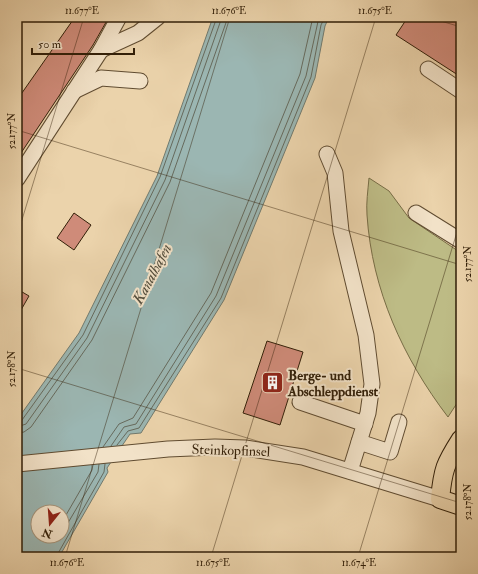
<svg xmlns="http://www.w3.org/2000/svg" width="478" height="574" viewBox="0 0 478 574" font-family="'IM FELL Double Pica',serif">
<style>
.green{fill:#bdbb85;stroke:#786d46}
.water{fill:#9bb6b2;stroke:#717a6e;fill-rule:evenodd}
.lines{fill:none;stroke-linecap:round;stroke-linejoin:round}
.shore{stroke:#666a5d;stroke-width:1}
.building{fill:#cf8b79;stroke:#321f08}
.minor-casing{stroke:#604c31;stroke-width:17}
.major-casing{stroke:#321f08;stroke-width:20}
.minor{stroke:#f2e2c8;stroke-width:15}
.major{stroke:#ebd3ab;stroke-width:18}
.ticks{fill:none;stroke:#321f08;stroke-width:1;stroke-opacity:0.45}
.labels{text-anchor:middle;stroke-width:4;stroke-linejoin:round;paint-order:stroke}
.poi-label{font-size:14px;font-weight:bold;fill:#321f08;stroke:#f2e2c8;text-anchor:start}
.street-label{font-size:14px;fill:#321f08;stroke:#f2e2c8}
.water-label{font-size:15px;font-style:italic;fill:#524c3b;stroke:#f2e2c8}
.neatline{fill:none;stroke:#321f08;stroke-width:1.5}
.ticks-label{font-size:10px;text-anchor:middle;fill:#321f08}
</style>
<rect width="100%" height="100%" fill="#ebd3ab"/>
<filter id="stains"><feTurbulence type="fractalNoise" baseFrequency=".005" numOctaves="4"/><feColorMatrix values="0 0 0 0 .2 0 0 0 0 .09 0 0 0 0 .02 0 0 0 .5 -.17"/></filter>
<radialGradient id="worn" r=".72"><stop offset=".6" stop-color="#630" stop-opacity="0"/><stop offset="1" stop-color="#630" stop-opacity=".3"/></radialGradient>
<path class="green" d="M369,178L389,191L409,218L461,253V397L448,417C403,358 372,290 367,215C366,203 368,190 369,178Z"/>
<path class="water" d="M213,17H329L325,26L315,78L224,300L141,433L130,434L107,468L108,472L59,557H17V420L79,333L157,176ZM38,512H62V536H38Z"/>
<g class="lines">
<g class="shore">
<path d="M17,422L22,420L83,335L160,177L217,17"/>
<path d="M17,427L26,424L87,338L165,180L222,17"/>
<path d="M17,433L24,432L31,427L92,340L170,182L228,17"/>
<path d="M117,445L128,431L139,428L221,298L311,77L321,25L325,17"/>
<path d="M111,446L124,427L136,424L216,296L306,76L319,17"/>
<path d="M103,447L119,424L133,418L211,293L300,74L313,17"/>
<path d="M62,522L92,470V465"/>
<path d="M62,533L98,472L99,464"/>
<path d="M56,557L104,472L105,464"/>
</g>
</g>
<g class="building">
<path d="M75,17H109L93,45L17,159V100Z"/>
<path d="M408,17H461V77L396,35Z"/>
<path d="M74,213L91,225L74,250L57,238Z"/>
<path d="M17,289L29,296L17,317Z"/>
<path d="M267,341L303,352L280,425L243,413Z"/>
</g>
<g class="lines">
<defs>
<g id="minor">
<path d="M101,50L138,33L158,17"/>
<path d="M428,69L461,91"/>
<path d="M74,91L101,78L140,81"/>
<path d="M327,154L335,173L341,231L366,335L372,384L368,413L350,471"/>
<path d="M17,179L101,50L119,17"/>
<path d="M416,213L461,241"/>
<path d="M300,402L365,424"/>
<path d="M359,442L390,452L399,422"/>
<path d="M17,464L168,449L215,447L245,448L303,457L440,499"/>
</g>
<path id="major" d="M461,439C445,464 443,469 440,499L461,506"/>
</defs>
<use href="#minor" class="minor-casing"/>
<use href="#major" class="major-casing"/>
<use href="#minor" class="minor"/>
<use href="#major" class="major"/>
</g>
<path class="ticks" d="M427,17L461,27M17,130L461,265M17,236L84,17M17,368L461,503M65,557L230,17M211,557L376,17M358,557L461,219"/>
<defs>
<symbol id="building-square" viewBox="-11 -11 22 22"><rect x="-9" y="-9" width="18" height="18" rx="4" fill="#8f2418" stroke="#f2e2c8"/><path d="M-4-6H4V6H1V3H-1V6H-4ZM-2.5-4.3h1.7v1.8h-1.7ZM.8-4.3h1.7v1.8H.8ZM-2.5-1h1.7V.8h-1.7ZM.8-1h1.7V.8H.8Z" fill="#fff"/></symbol>
</defs>
<g fill-rule="evenodd">
<use href="#building-square" x="260" y="370" width="25" height="25"/>
</g>
<g class="labels">
<g class="poi-label">
<text x="288" y="380">Berge- und<tspan x="288" dy="16">Abschleppdienst</tspan></text>
</g>
<g class="street-label">
<text transform="translate(231 450) rotate(2)" y="5">Steinkopfinsel</text>
</g>
<g class="water-label">
<text transform="translate(152 274) rotate(-62)" y="5">Kanalhafen</text>
</g>
</g>
<rect width="478" height="574" fill="none" stroke="#ebd3ab" stroke-width="44"/>
<g transform="translate(50 524) rotate(197)"><circle r="19" fill="#f2e2c8" stroke="#a5947b"/>
<path d="M0-3L7 15L0 10L-7 15Z" fill="#8f2418"/>
<text y="-6" font-size="11" font-weight="bold" text-anchor="middle" fill="#321f08">N</text>
</g>
<path d="M32 48v6h102v-6" fill="none" stroke="#321f08" stroke-width="2"/>
<text x="38" y="48" font-size="12" fill="#321f08" stroke="#f2e2c8" stroke-width="3" paint-order="stroke">50 m</text>
<rect x="22" y="22" width="434" height="530" class="neatline"/>
<g class="ticks-label">
<text x="82" y="14">11.677°E</text>
<text x="229" y="14">11.676°E</text>
<text x="375" y="14">11.675°E</text>
<text transform="translate(11 131) rotate(-90)" y="4">52.177°N</text>
<text transform="translate(467 264) rotate(-90)" y="4">52.177°N</text>
<text transform="translate(11 369) rotate(-90)" y="4">52.178°N</text>
<text transform="translate(467 502) rotate(-90)" y="4">52.178°N</text>
<text x="67" y="566">11.676°E</text>
<text x="213" y="566">11.675°E</text>
<text x="359" y="566">11.674°E</text>
</g>
<rect width="100%" height="100%" filter="url(#stains)"/>
<rect width="100%" height="100%" fill="url(#worn)"/>
</svg>
